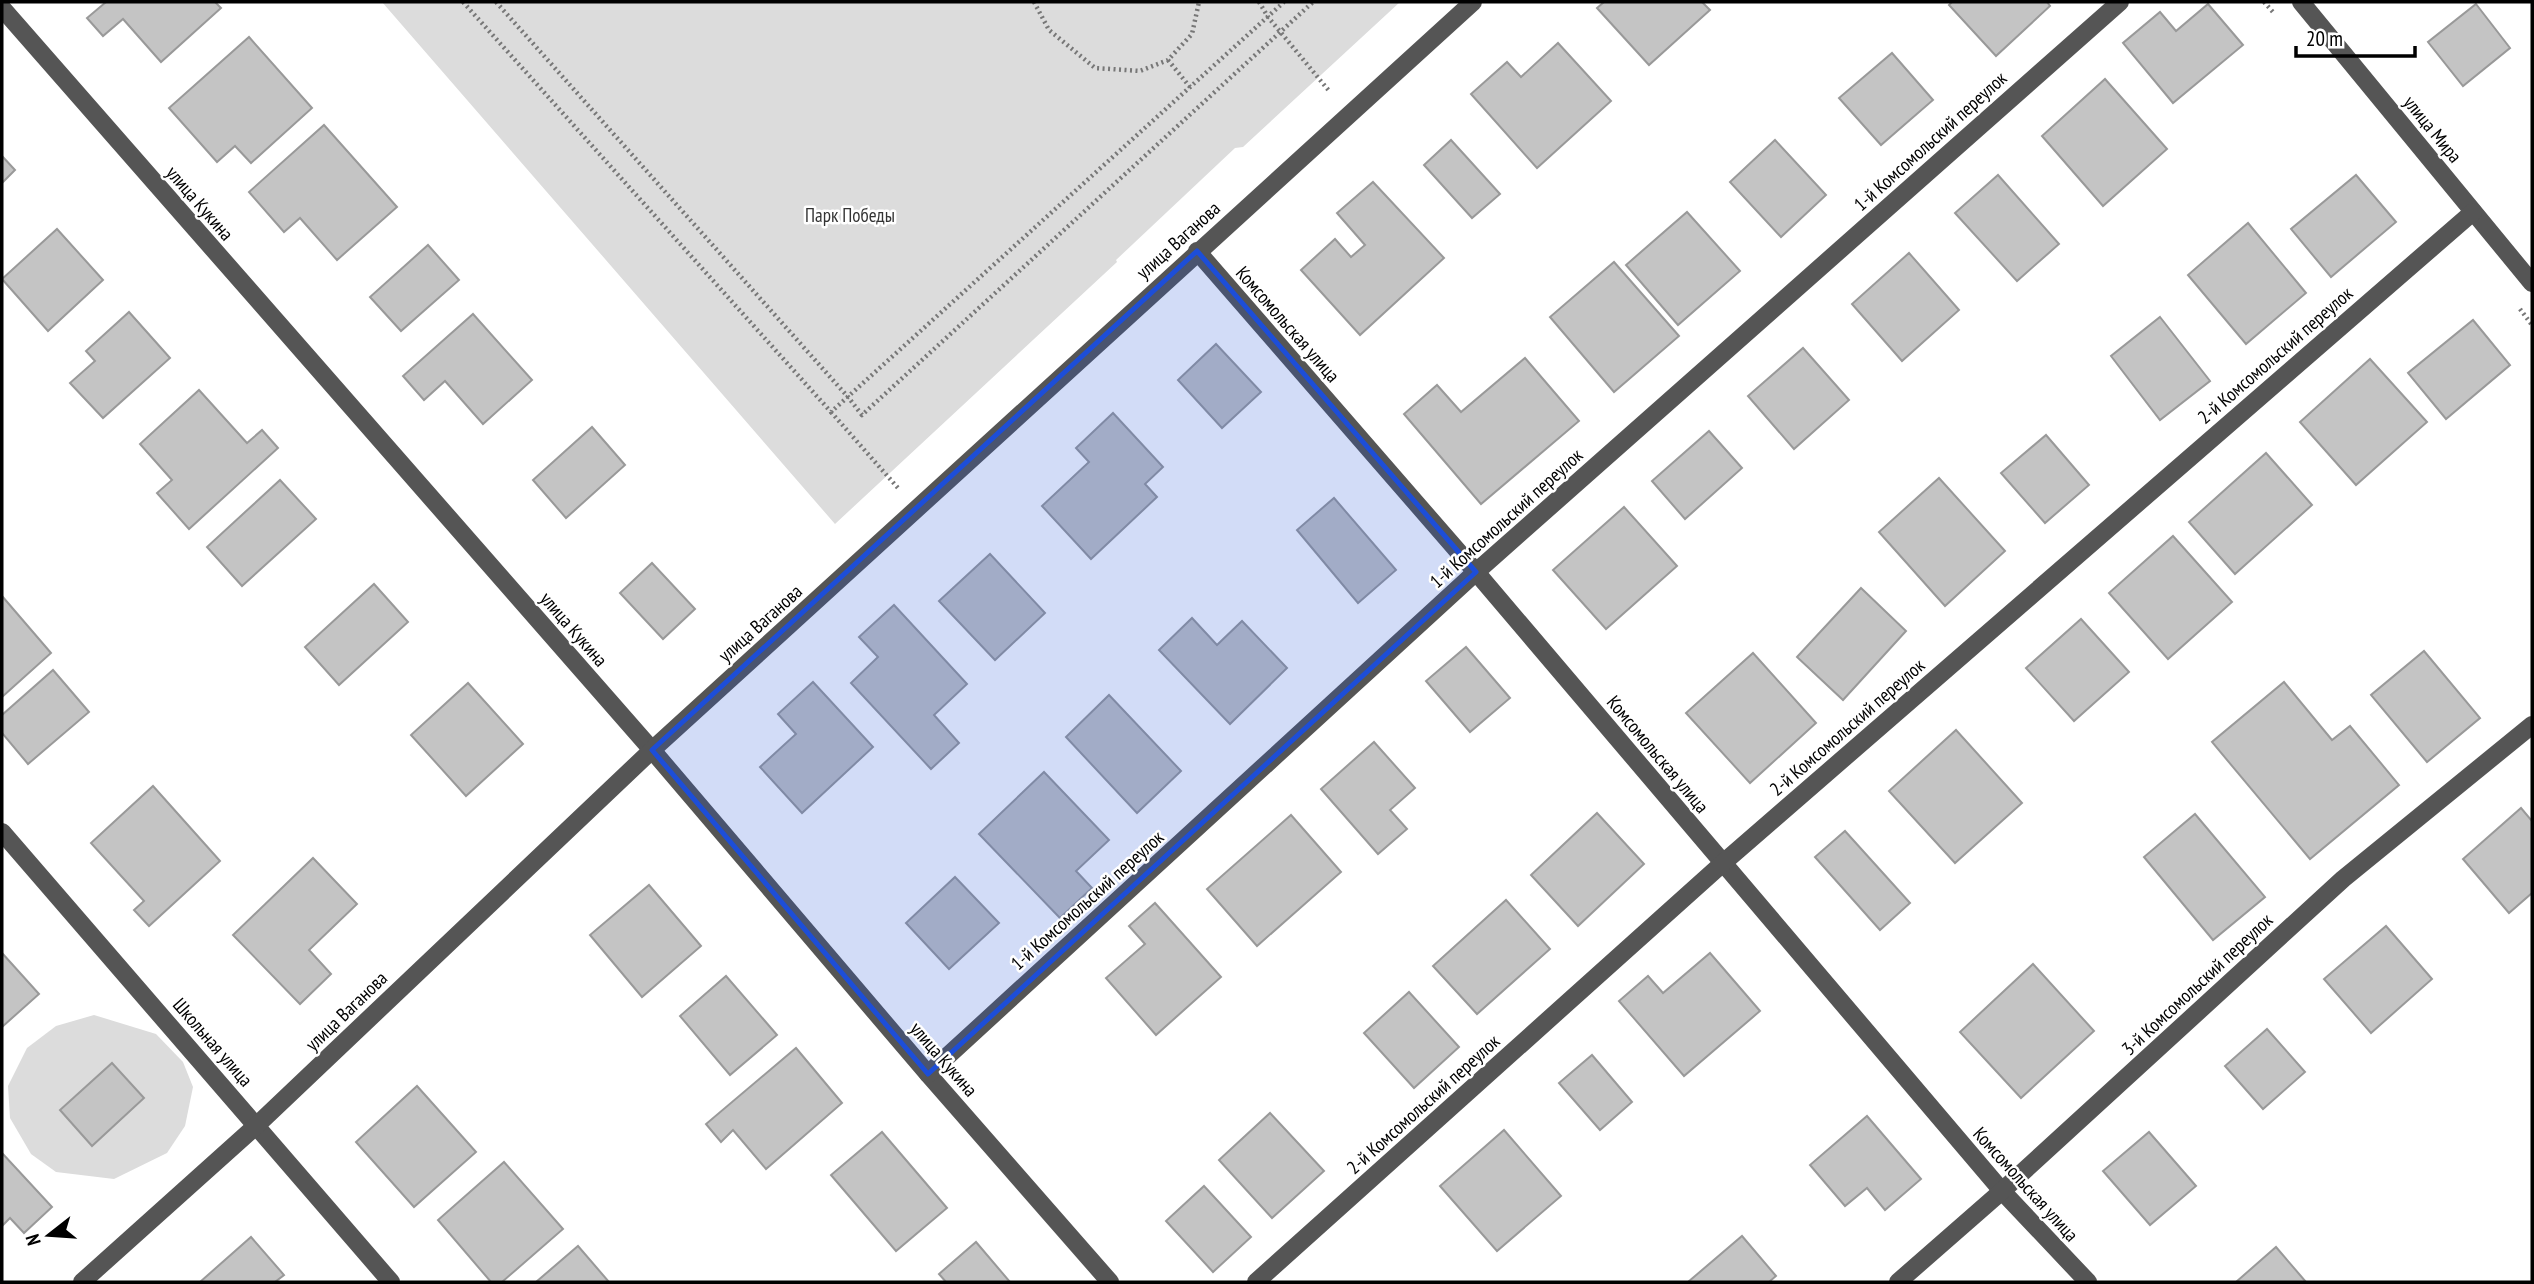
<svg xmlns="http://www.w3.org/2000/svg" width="2534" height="1284" viewBox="0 0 2534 1284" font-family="'PT Sans Narrow',sans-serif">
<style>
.green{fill:#dcdcdc}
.building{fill:#c4c4c4;stroke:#999;stroke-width:2}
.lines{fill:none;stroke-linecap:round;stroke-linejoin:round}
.path{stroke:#777;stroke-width:4.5;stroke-dasharray:2 3.5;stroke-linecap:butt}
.minor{stroke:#555;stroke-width:18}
.marked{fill:#1d4ed8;fill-opacity:0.2;stroke:#1d4ed8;stroke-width:5;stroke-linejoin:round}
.labels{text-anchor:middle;stroke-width:5;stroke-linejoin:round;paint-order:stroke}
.street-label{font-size:19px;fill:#000;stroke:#fff}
.park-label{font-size:19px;fill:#333;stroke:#fff}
</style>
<rect width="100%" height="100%" fill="#fff"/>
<g class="green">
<path d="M382,2H1400L1243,147L1235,148L1116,260L1117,262L835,524Z"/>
<path d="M94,1015L156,1034L183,1062L193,1087L185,1126L167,1153L114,1179L56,1172L31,1154L10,1118L8,1086L27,1048L56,1026Z"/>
</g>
<g class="building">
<path d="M106,2H215L221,8L161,62L123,19L103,36L87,18Z"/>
<path d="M1604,2H1702L1710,10L1649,65L1597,8Z"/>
<path d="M1952,2H2047L2050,6L1996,56L1949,5Z"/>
<path d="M2208,4L2243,45L2173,103L2123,43L2160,12L2176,31Z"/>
<path d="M2476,4L2510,48L2463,86L2428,42Z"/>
<path d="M249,37L312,108L251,163L235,146L217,162L169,108Z"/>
<path d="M1558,43L1611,101L1537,168L1471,94L1507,62L1521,77Z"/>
<path d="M1892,53L1933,100L1881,145L1839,98Z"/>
<path d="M2105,79L2167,149L2103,206L2042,136Z"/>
<path d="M324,125L397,207L337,260L300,218L284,232L249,192Z"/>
<path d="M1451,140L1500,194L1472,218L1424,165Z"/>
<path d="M1775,140L1826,195L1781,237L1730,182Z"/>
<path d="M2,156L15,170L2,183Z"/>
<path d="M1998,175L2059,244L2017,281L1955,213Z"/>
<path d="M2356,175L2396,222L2331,277L2291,229Z"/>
<path d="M1373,182L1444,258L1360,335L1301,270L1335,239L1351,257L1365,245L1337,213Z"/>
<path d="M1687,212L1740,271L1678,325L1626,265Z"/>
<path d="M2248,223L2306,293L2246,344L2188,275Z"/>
<path d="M57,229L103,280L48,331L2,279Z"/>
<path d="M428,245L459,280L401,331L370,297Z"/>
<path d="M1909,253L1959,310L1902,361L1852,304Z"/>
<path d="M1614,262L1679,336L1614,392L1550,317Z"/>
<path d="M129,312L170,358L103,418L70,383L95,361L86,351Z"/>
<path d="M473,314L532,380L483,424L445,381L424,400L403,376Z"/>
<path d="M2160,317L2210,381L2160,420L2111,356Z"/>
<path d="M2473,320L2510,365L2446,419L2408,373Z"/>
<path d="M1216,344L1261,392L1222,428L1178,380Z"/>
<path d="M1803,348L1849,400L1794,449L1748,396Z"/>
<path d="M1525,358L1579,421L1481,504L1404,414L1437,385L1461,412Z"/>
<path d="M2370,359L2427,422L2356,485L2300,422Z"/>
<path d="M199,390L247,443L262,430L278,448L189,529L157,493L172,480L140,444Z"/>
<path d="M1113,413L1163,467L1145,484L1157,497L1091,559L1042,506L1089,462L1076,448Z"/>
<path d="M592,427L625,465L566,518L533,480Z"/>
<path d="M1709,431L1742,468L1685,519L1652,481Z"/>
<path d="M2046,435L2089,485L2045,523L2001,473Z"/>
<path d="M2266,453L2312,505L2235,574L2189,522Z"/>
<path d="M1939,478L2005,551L1945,606L1879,532Z"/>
<path d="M280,480L316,519L242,586L207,547Z"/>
<path d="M1334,498L1396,570L1358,603L1297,530Z"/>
<path d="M1624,507L1677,566L1606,629L1553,570Z"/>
<path d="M2173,536L2232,602L2168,659L2109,593Z"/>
<path d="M990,554L1045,613L995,660L939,601Z"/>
<path d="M652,563L695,609L663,639L620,593Z"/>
<path d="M374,584L408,622L339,685L305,647Z"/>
<path d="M1861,588L1906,631L1843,700L1797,657Z"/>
<path d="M2,596L51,653L2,697Z"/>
<path d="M894,605L967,684L934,715L959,743L931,769L851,683L878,657L859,637Z"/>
<path d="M1192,618L1217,645L1242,621L1287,668L1230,724L1159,650Z"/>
<path d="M2081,619L2129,672L2074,721L2026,668Z"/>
<path d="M1466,647L1510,698L1470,732L1426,681Z"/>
<path d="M2424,651L2480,718L2427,762L2371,695Z"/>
<path d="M1753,653L1816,723L1750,783L1686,713Z"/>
<path d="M53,670L89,712L28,764L2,733V715Z"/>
<path d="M813,682L873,747L802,813L760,767L796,734L778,714Z"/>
<path d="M2284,682L2332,740L2350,726L2399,785L2310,859L2212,742Z"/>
<path d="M468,683L523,744L466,796L411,735Z"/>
<path d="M1109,695L1181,771L1137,813L1066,737Z"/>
<path d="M1956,730L2022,803L1955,863L1889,791Z"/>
<path d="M1374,742L1415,788L1390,810L1407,829L1378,854L1321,789Z"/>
<path d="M1044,772L1109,840L1076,871L1092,888L1060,918L979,834Z"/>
<path d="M153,786L220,861L149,926L134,910L144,901L91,843Z"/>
<path d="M2521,808L2532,821V893L2509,913L2463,859Z"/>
<path d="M1597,813L1644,864L1578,926L1531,875Z"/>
<path d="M2195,814L2265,897L2213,940L2144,857Z"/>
<path d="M1291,815L1341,872L1257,946L1207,889Z"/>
<path d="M1845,831L1910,903L1880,930L1815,857Z"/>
<path d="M313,858L357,904L309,950L331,974L300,1004L233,935Z"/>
<path d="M955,877L999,923L949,969L906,923Z"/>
<path d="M649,885L701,946L642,997L590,935Z"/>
<path d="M1506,900L1550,949L1477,1014L1433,966Z"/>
<path d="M1155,903L1221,977L1156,1035L1106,978L1145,944L1129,926Z"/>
<path d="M2386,926L2432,979L2371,1033L2324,979Z"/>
<path d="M2,953L39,994L2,1027Z"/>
<path d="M1710,953L1760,1011L1684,1076L1619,1001L1648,976L1663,993Z"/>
<path d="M2033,964L2094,1031L2021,1098L1960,1032Z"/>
<path d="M726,976L777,1035L730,1075L680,1016Z"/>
<path d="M1409,992L1459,1047L1414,1088L1364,1033Z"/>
<path d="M2267,1029L2305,1072L2263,1109L2225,1066Z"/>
<path d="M796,1048L842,1103L766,1169L733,1130L721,1142L706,1124Z"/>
<path d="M1592,1055L1632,1102L1600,1130L1559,1083Z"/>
<path d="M112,1063L144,1098L92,1146L60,1110Z"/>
<path d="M417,1086L476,1152L414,1207L356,1142Z"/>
<path d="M1270,1113L1324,1171L1272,1218L1219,1160Z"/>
<path d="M1867,1116L1921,1179L1885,1210L1867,1188L1845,1206L1810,1165Z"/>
<path d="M1504,1130L1561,1196L1497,1251L1440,1186Z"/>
<path d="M882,1132L947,1208L896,1251L831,1175Z"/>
<path d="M2149,1132L2196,1186L2150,1225L2103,1171Z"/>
<path d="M2,1153L52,1207L24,1233L10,1218L2,1226Z"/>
<path d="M504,1162L563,1229L502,1282H491L438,1220Z"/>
<path d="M1204,1186L1251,1237L1213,1272L1166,1221Z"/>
<path d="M1742,1236L1776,1276L1769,1282H1688Z"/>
<path d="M251,1237L284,1275L275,1282H200Z"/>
<path d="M976,1242L1010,1282H946L939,1274Z"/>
<path d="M578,1246L609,1282H536Z"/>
<path d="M2276,1247L2306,1282H2236Z"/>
</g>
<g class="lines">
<g class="path">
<path d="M463,2L831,412L1284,2"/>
<path d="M496,2L848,397L862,415L1313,2"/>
<path d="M1034,2L1049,30L1095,68L1140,71L1168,60L1192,34L1199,2"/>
<path d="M1259,2L1268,17L1330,92"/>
<path d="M2264,2L2273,12"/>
<path d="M1168,60L1190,87"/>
<path d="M2520,309L2532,325"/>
<path d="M831,412L898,488"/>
</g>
<g class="minor">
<path d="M2301,2L2532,283"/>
<path d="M2,8L652,750L928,1074L1110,1282"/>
<path d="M1197,251L1476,572L2002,1191L2088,1282"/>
<path d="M2,832L391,1282"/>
<path d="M928,1074L1476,572L2120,2"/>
<path d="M82,1282L257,1125L652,750L1473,2"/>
<path d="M1256,1282L1723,863L2473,212"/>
<path d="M1898,1282L2002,1191L2343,879L2532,725"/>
</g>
</g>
<path class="marked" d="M1197,251L1476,572L928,1074L652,750Z"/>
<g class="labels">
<g class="street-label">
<text transform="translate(2433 129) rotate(51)" y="7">улица Мира</text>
<text transform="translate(1930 141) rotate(-42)" y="7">1-й Комсомольский переулок</text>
<text transform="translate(200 203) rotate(49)" y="7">улица Кукина</text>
<text transform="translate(1178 240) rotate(-42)" y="7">улица Ваганова</text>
<text transform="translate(1288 324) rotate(49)" y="7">Комсомольская улица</text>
<text transform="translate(2275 355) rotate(-41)" y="7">2-й Комсомольский переулок</text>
<text transform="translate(1506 518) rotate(-42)" y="7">1-й Комсомольский переулок</text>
<text transform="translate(760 623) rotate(-42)" y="7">улица Ваганова</text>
<text transform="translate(574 629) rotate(49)" y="7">улица Кукина</text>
<text transform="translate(1847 727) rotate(-41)" y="7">2-й Комсомольский переулок</text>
<text transform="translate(1658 754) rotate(50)" y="7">Комсомольская улица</text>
<text transform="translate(1087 900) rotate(-42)" y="7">1-й Комсомольский переулок</text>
<text transform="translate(2197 984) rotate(-43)" y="7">3-й Комсомольский переулок</text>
<text transform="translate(346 1011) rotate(-44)" y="7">улица Ваганова</text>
<text transform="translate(213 1042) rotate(49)" y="7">Школьная улица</text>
<text transform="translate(944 1059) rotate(49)" y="7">улица Кукина</text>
<text transform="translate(1423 1104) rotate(-42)" y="7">2-й Комсомольский переулок</text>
<text transform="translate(2026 1184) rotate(48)" y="7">Комсомольская улица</text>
</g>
<g class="park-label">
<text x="850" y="222">Парк Победы</text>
</g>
</g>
<rect width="2534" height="1284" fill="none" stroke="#000000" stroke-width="7"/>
<g transform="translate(49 1235) rotate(253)" stroke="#ffffff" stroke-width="5" paint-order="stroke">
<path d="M0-5L12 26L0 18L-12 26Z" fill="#000000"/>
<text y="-10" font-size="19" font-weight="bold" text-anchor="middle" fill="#000000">N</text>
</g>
<path d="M2296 46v10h119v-10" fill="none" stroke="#000000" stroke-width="3.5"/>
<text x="2306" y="46" font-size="21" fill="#000000" stroke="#ffffff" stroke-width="5" paint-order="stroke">20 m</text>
</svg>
